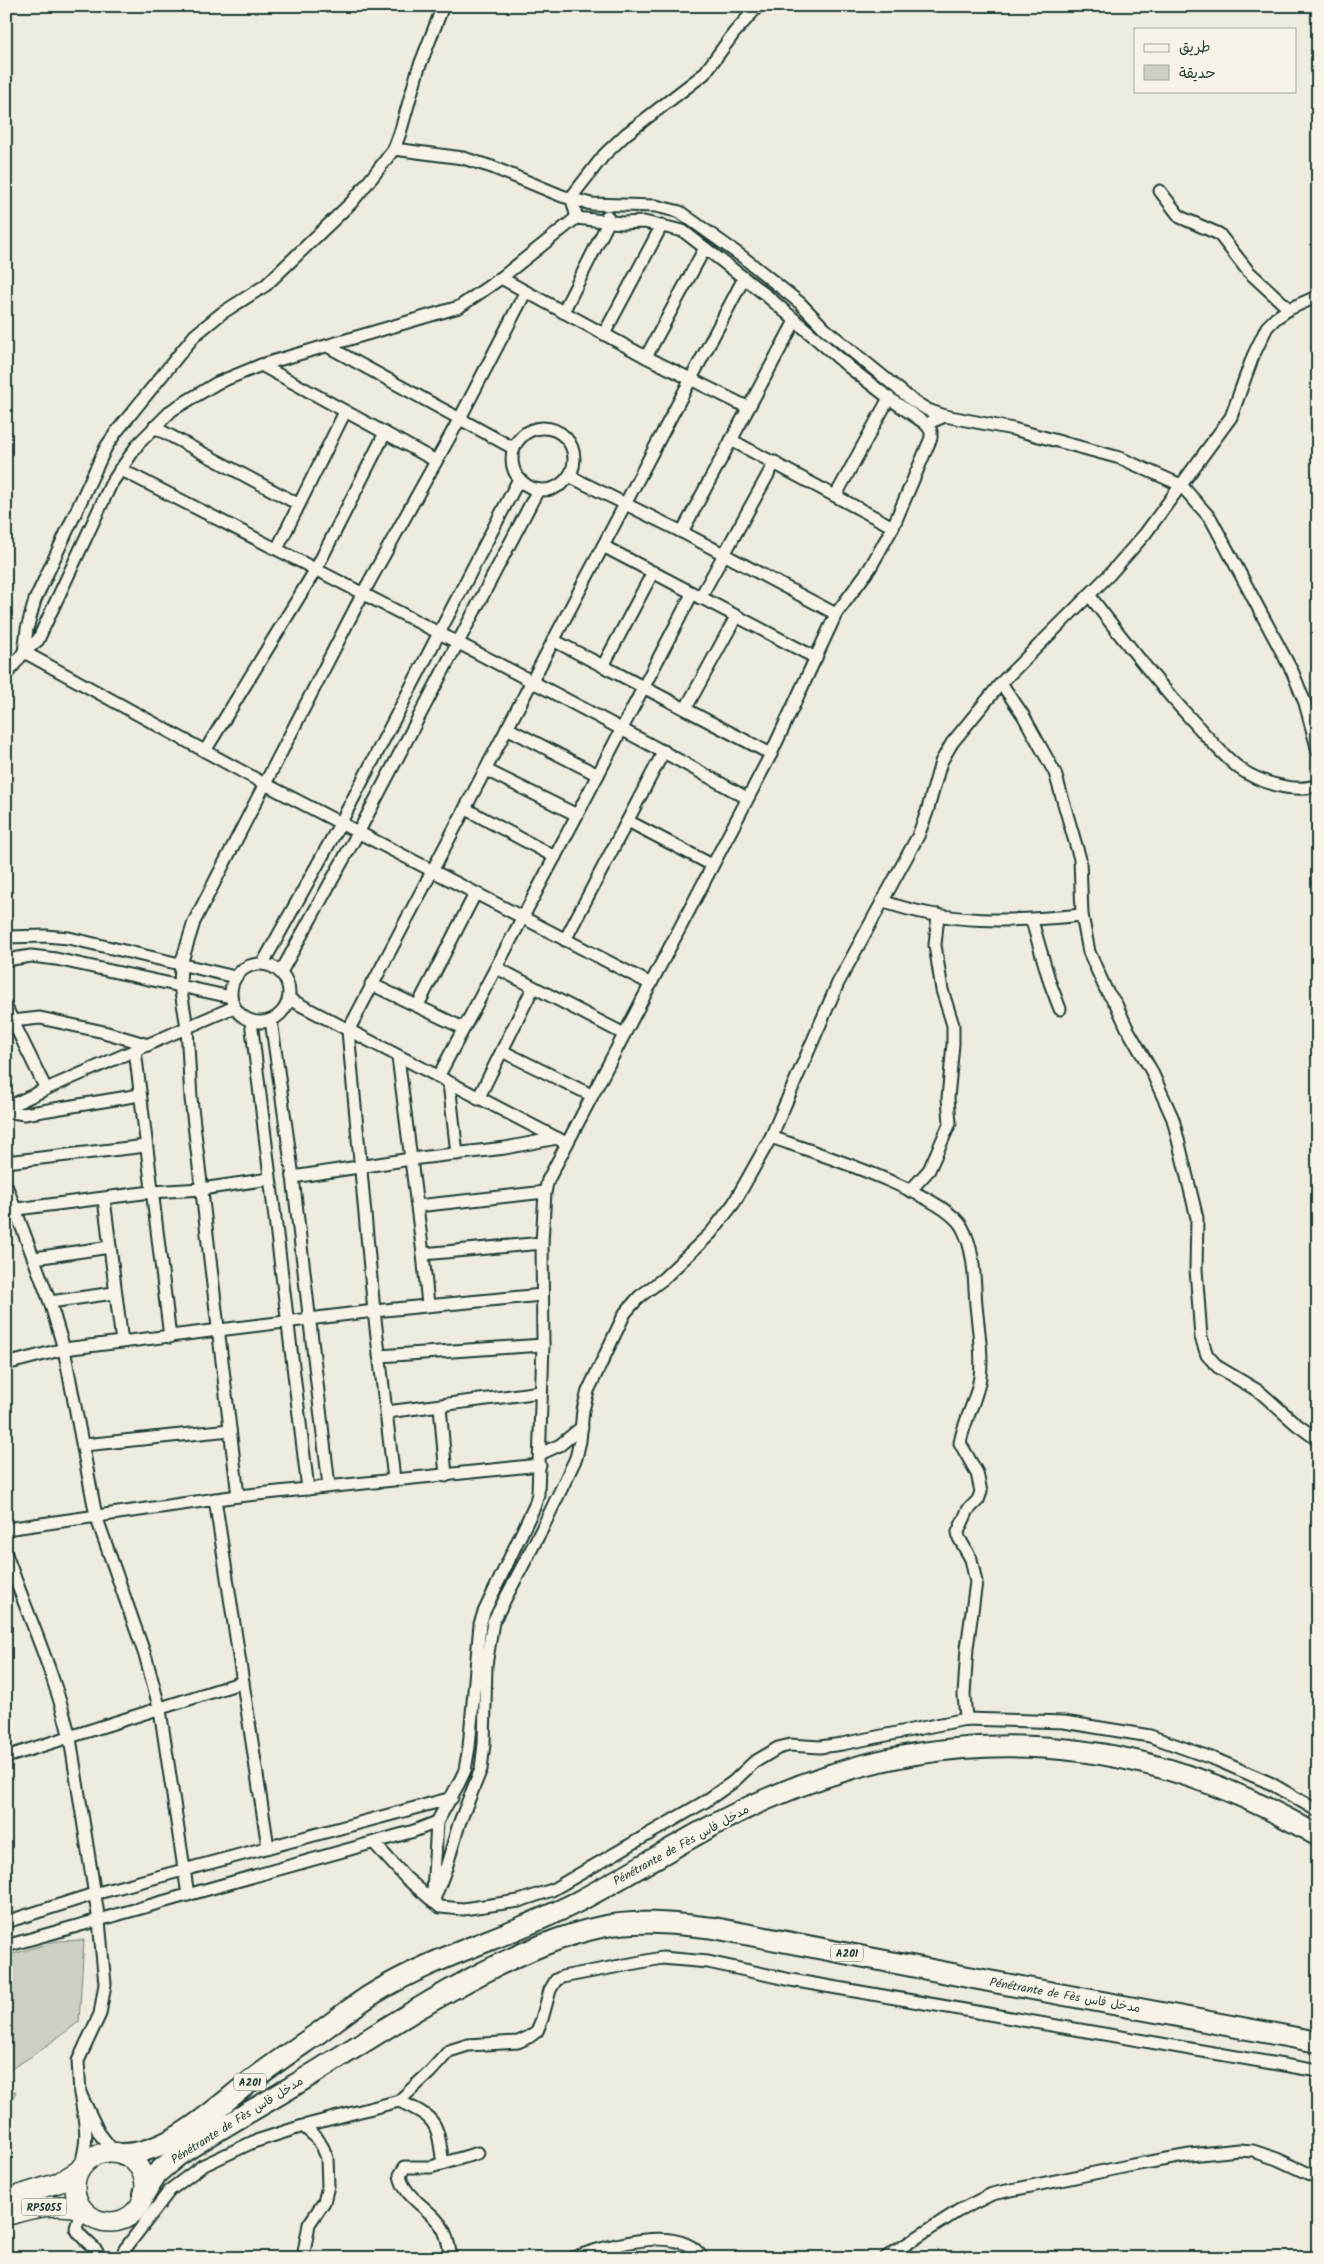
<svg xmlns="http://www.w3.org/2000/svg" width="1324" height="2264" viewBox="0 0 1324 2264" font-family="Kalam,'Playpen Sans Arabic',sans-serif">
<style>
.green{fill:#cccfc4;stroke:#76867c}
.lines{fill:none;stroke-linecap:round;stroke-linejoin:round}
.minor-casing{stroke:#1f3d34;stroke-width:15}
.trunk-casing{stroke:#1f3d34;stroke-width:22}
.motorway-casing{stroke:#1f3d34;stroke-width:24}
.minor{stroke:#f7f3e8;stroke-width:11}
.trunk{stroke:#f7f3e8;stroke-width:19}
.motorway{stroke:#f7f3e8;stroke-width:20}
.labels{text-anchor:middle;stroke-width:4;stroke-linejoin:round;paint-order:stroke}
.shield{fill:#f7f3e8;stroke:#60746a;stroke-width:1}
.shield-label{font-size:11px;font-weight:bold;fill:#1f3d34}
.street-label{font-size:12px;fill:#1f3d34;stroke:#f7f3e8}
</style>
<rect width="100%" height="100%" fill="#eeece1"/>
<filter id="ink" filterUnits="userSpaceOnUse"><feTurbulence type="fractalNoise" baseFrequency=".02" numOctaves="2"/><feDisplacementMap in="SourceGraphic" scale="10" xChannelSelector="R" yChannelSelector="G"/><feConvolveMatrix kernelMatrix="1 2 1 2 8 2 1 2 1" color-interpolation-filters="sRGB"/></filter>
<g filter="url(#ink)">
<g class="green">
<path d="M84,1940L79,2022L32,2056L6,2072V1956L56,1941Z"/>
<path d="M6,2088L16,2092L6,2109Z"/>
</g>
<g class="lines">
<defs>
<g id="minor">
<path d="M443,6L418,70L400,133L394,149L374,175L352,202L266,285L222,313L195,335L117,431L106,447L35,600L27,629L24,652L265,784L651,984"/>
<path d="M394,149L463,158L492,167L562,196L591,204L656,206L680,212L744,258L800,303L825,329L913,401L928,410L945,416"/>
<path d="M1160,191L1180,217L1219,234L1248,271L1289,309"/>
<path d="M576,218C577,210 570,202 573,195L604,155L626,134L704,74L734,33L758,6"/>
<path d="M501,278L646,357L747,407"/>
<path d="M563,312L609,221L607,216"/>
<path d="M604,334L662,225"/>
<path d="M327,346L513,448"/>
<path d="M646,357L705,248"/>
<path d="M261,365L436,461"/>
<path d="M154,427L298,504"/>
<circle cx="543" cy="459" r="31"/>
<path d="M731,440L893,527"/>
<path d="M120,469C330,577 541,683 747,798"/>
<path d="M569,476L682,532L836,614"/>
<path d="M836,495L889,398"/>
<path d="M682,532L795,321"/>
<path d="M603,546L816,658"/>
<path d="M277,549L345,412"/>
<path d="M653,572L603,666L771,754"/>
<path d="M1089,595C1122,638 1154,679 1191,719C1206,735 1221,754 1239,768C1258,782 1295,794 1318,785"/>
<path d="M700,598L775,462"/>
<path d="M553,640L603,666"/>
<path d="M6,675L24,652L38,640L44,627L111,484L138,444L172,410L217,383L261,365L459,307L501,278L576,218L622,223L644,222L683,231L766,295L849,367L889,398L926,424L945,416L1013,429L1120,458L1181,485L1211,519L1293,673L1305,703L1318,751"/>
<path d="M1001,683L1023,715L1055,773L1080,859L1082,915L1089,952L1106,990L1116,1004L1127,1028L1151,1070L1173,1119L1197,1218L1196,1269L1201,1337L1207,1355L1218,1367L1260,1392L1296,1424L1318,1440"/>
<path d="M686,708L736,617"/>
<path d="M507,728L598,775"/>
<path d="M205,751L316,569L385,433"/>
<path d="M486,770L577,815"/>
<path d="M466,809L555,857"/>
<path d="M628,821L712,865"/>
<path d="M882,901C949,925 1014,922 1082,915"/>
<path d="M1032,921L1050,983L1060,1009"/>
<path d="M6,937L45,936L69,938L235,977"/>
<path d="M565,940L664,751"/>
<path d="M6,960L31,956L56,959L231,997"/>
<path d="M263,963L340,824L519,479"/>
<circle cx="260" cy="993" r="29"/>
<path d="M497,968L624,1034"/>
<path d="M281,972L358,833L538,490"/>
<path d="M371,984L463,1028"/>
<path d="M289,999L566,1143"/>
<path d="M418,1005L475,894"/>
<path d="M6,1007L46,1089"/>
<path d="M271,1020L293,1177L329,1486"/>
<path d="M12,1021L40,1018L104,1032L148,1045"/>
<path d="M251,1021L308,1489"/>
<path d="M135,1050L170,1337"/>
<path d="M502,1051L591,1095"/>
<path d="M398,1057L423,1254L428,1305"/>
<path d="M438,1077L577,815L692,594"/>
<path d="M449,1083L457,1154"/>
<path d="M478,1099L533,988"/>
<path d="M6,1108L46,1089L234,1007"/>
<path d="M6,1111L24,1114L140,1095"/>
<path d="M771,1137C810,1151 943,1193 962,1227C975,1251 974,1279 976,1305C978,1328 983,1354 980,1377C977,1400 964,1420 960,1443L977,1473L981,1492L978,1500L968,1510L958,1532L959,1538L971,1559L976,1582L967,1648L964,1695L966,1719"/>
<path d="M6,1162L146,1146"/>
<path d="M293,1177L411,1159L505,1148L557,1138"/>
<path d="M6,1185L50,1302L64,1349L96,1516L146,1658L160,1710L188,1895"/>
<path d="M910,1191L929,1170L950,1123L948,1098L953,1044V1025L942,990L935,945L938,915"/>
<path d="M104,1199L122,1342"/>
<path d="M417,1206L545,1192"/>
<path d="M17,1209L151,1192L202,1189L269,1179"/>
<path d="M423,1254L542,1243"/>
<path d="M35,1258L110,1247"/>
<path d="M50,1302L114,1293"/>
<path d="M379,1356L543,1345"/>
<path d="M6,1364L64,1349L374,1311L542,1295"/>
<path d="M440,1406L446,1476"/>
<path d="M387,1412L541,1392"/>
<path d="M84,1445L230,1430"/>
<path d="M540,1454L560,1445L582,1427"/>
<path d="M394,1479L374,1311L348,1031L744,278"/>
<path d="M238,1496L191,1099L187,1027L180,986L181,964L194,922L363,593L459,420L525,293"/>
<path d="M215,1499L268,1847"/>
<path d="M6,1529L238,1496L540,1465"/>
<path d="M6,1554C28,1615 55,1675 70,1738L99,1921L105,1984L100,2014L78,2061L80,2093"/>
<path d="M6,1757L243,1682"/>
<path d="M374,1843L406,1878L440,1907L463,1909L519,1901L552,1890L706,1801L733,1782L753,1763L778,1748L790,1745L820,1747L842,1744L966,1719L1064,1722L1150,1736L1217,1760L1270,1783L1318,1811"/>
<path d="M433,1893L437,1822L459,1783L465,1770L469,1747L480,1624L484,1612L535,1505L538,1494L543,1345L542,1243L545,1192L548,1180L771,754L836,614L870,568L893,527L931,438V431L926,424"/>
<path d="M433,1902L446,1868L459,1824L481,1769L484,1744L486,1665L493,1622L542,1529L576,1458L580,1441L583,1410L588,1391L625,1313L639,1297L663,1279L711,1233L734,1203L771,1137L838,983L918,836L927,812L941,762L952,743L1001,683L1109,575L1145,534L1231,417L1253,356L1267,327L1276,318L1289,309L1318,296"/>
<path d="M6,1922L94,1894L452,1798"/>
<path d="M6,1946L414,1831L437,1822"/>
<path d="M399,2101C438,2119 437,2122 443,2164"/>
<path d="M80,2167C90,2136 85,2124 80,2093L99,2133L114,2152"/>
<path d="M86,2213L78,2221L76,2228C81,2240 95,2245 101,2258"/>
<path d="M121,2258L125,2249L170,2190L202,2166L253,2142L303,2126L399,2101L430,2072L449,2051L468,2045L518,2042L529,2037L537,2031L542,2019L550,1990L556,1980L562,1977L662,1958L708,1962L791,1980L1318,2071"/>
<path d="M303,2258L309,2224L324,2202L328,2186L327,2158L323,2148L317,2138L303,2126"/>
<path d="M451,2258C449,2248 448,2236 442,2227C431,2209 403,2197 400,2175L405,2167H431L478,2153"/>
<path d="M572,2258C604,2247 681,2222 702,2258"/>
<path d="M885,2258L958,2211L992,2194L1133,2165L1190,2155L1239,2150L1253,2151L1277,2159L1318,2178"/>
</g>
<g id="trunk">
<circle cx="110" cy="2187" r="35"/>
<path d="M6,2199L58,2183L78,2171"/>
<path d="M6,2216C31,2208 57,2202 82,2209"/>
</g>
<g id="motorway">
<path d="M123,2154C171,2152 211,2112 247,2084C270,2066 294,2050 317,2034C335,2021 352,2007 371,1995C437,1954 513,1936 581,1900C644,1867 702,1827 767,1799C954,1717 1144,1732 1318,1836"/>
<path d="M144,2194L157,2173L176,2157C214,2131 254,2110 293,2086C357,2047 418,2006 484,1972C522,1953 559,1936 601,1927C638,1919 676,1924 714,1928L989,1981L1318,2042"/>
</g>
</defs>
<use href="#minor" class="minor-casing"/>
<use href="#trunk" class="trunk-casing"/>
<use href="#motorway" class="motorway-casing"/>
<use href="#minor" class="minor"/>
<use href="#trunk" class="trunk"/>
<use href="#motorway" class="motorway"/>
</g>
</g>
<g class="labels">
<g class="shield">
<rect x="831" y="1944.5" width="32" height="17" rx="4"/>
<rect x="234" y="2073.5" width="32" height="17" rx="4"/>
<rect x="21.5" y="2198.5" width="45" height="17" rx="4"/>
</g>
<g class="shield-label">
<text x="847" y="1957">A201</text>
<text x="250" y="2086">A201</text>
<text x="44" y="2211">RP5055</text>
</g>
<g class="street-label">
<text transform="translate(681 1845) rotate(-29)" y="4">Pénétrante de Fès مدخل فاس</text>
<text transform="translate(1065 1995) rotate(10)" y="4">Pénétrante de Fès مدخل فاس</text>
<text transform="translate(237 2120) rotate(-32)" y="4">Pénétrante de Fès مدخل فاس</text>
</g>
</g>
<rect width="1324" height="2264" fill="none" stroke="#f7f3e8" stroke-width="25"/>
<rect x="12" y="12" width="1299" height="2239" fill="none" stroke="#1f3d34" stroke-width="2" filter="url(#ink)"/>
<rect x="1134" y="28" width="162" height="65" fill="#f7f3e8" stroke="#a1aaa0"/>
<rect x="1144" y="44" width="25" height="8" fill="#f7f3e8" stroke="#a1aaa0"/>
<text x="1179" y="52" font-size="15" fill="#1f3d34">طريق</text>
<rect x="1144" y="65" width="25" height="15" fill="#cccfc4" stroke="#a1aaa0"/>
<text x="1179" y="78" font-size="15" fill="#1f3d34">حديقة</text>
</svg>
